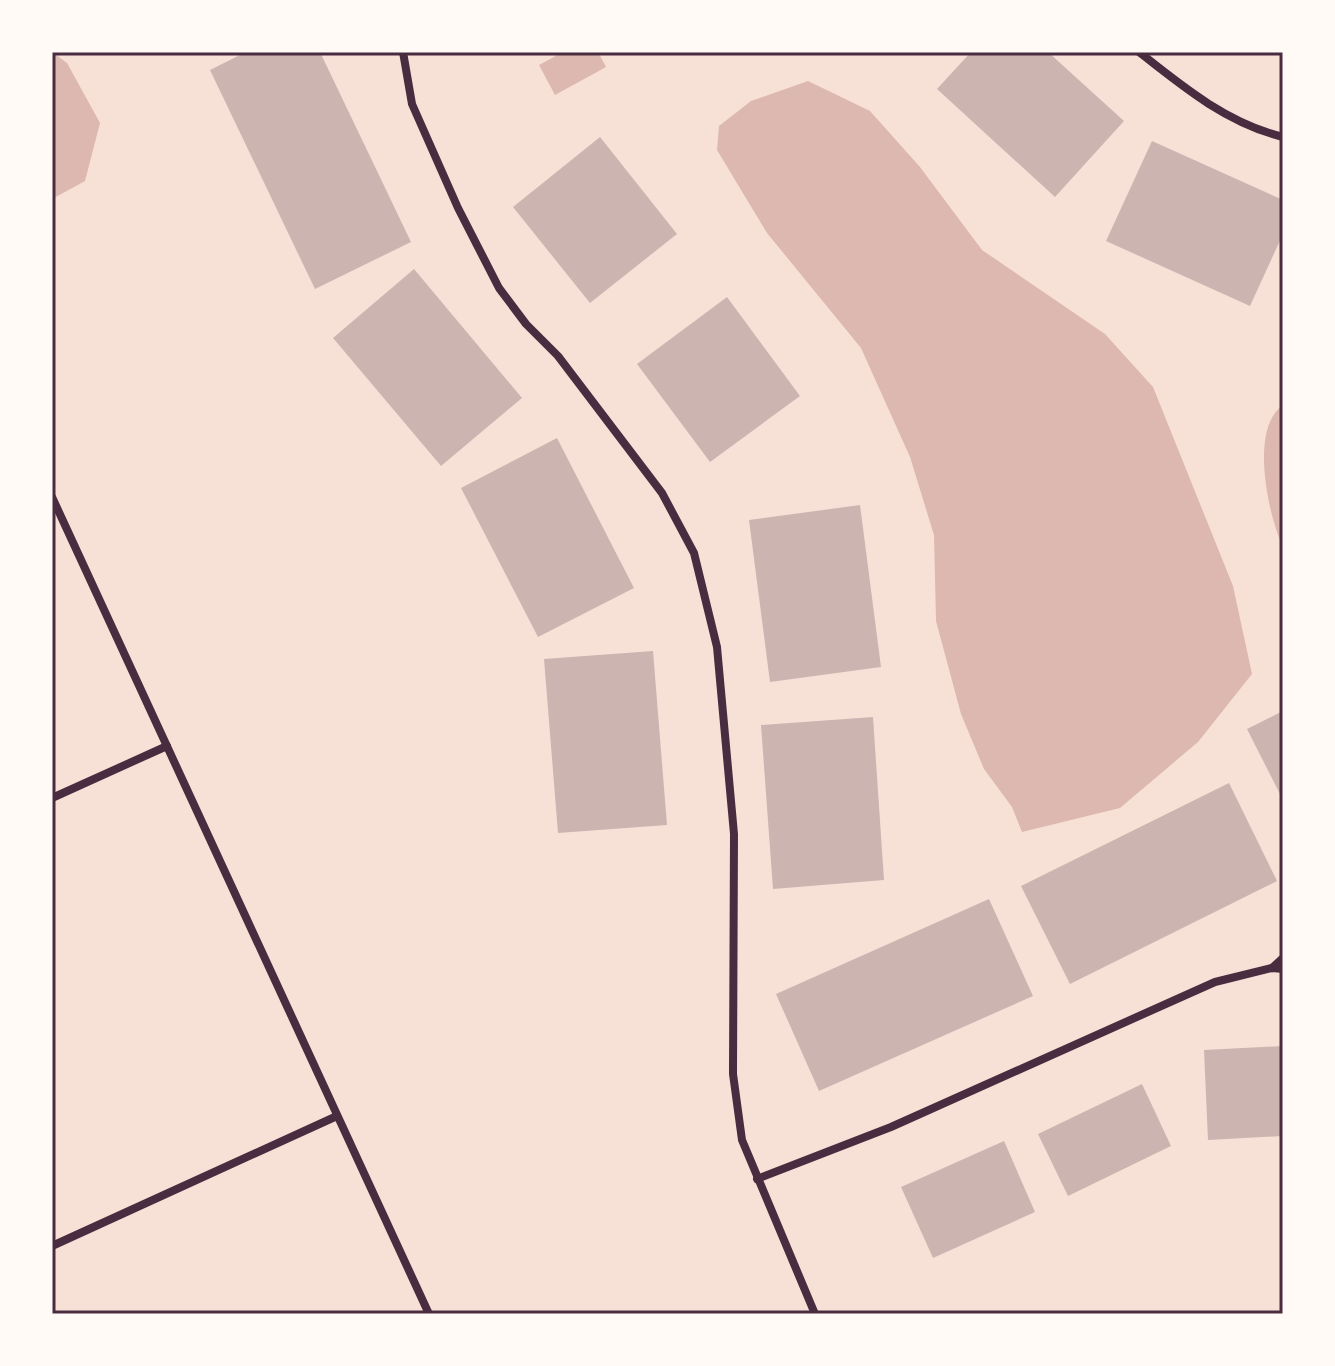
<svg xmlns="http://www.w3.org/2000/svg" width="1335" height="1366" viewBox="0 0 1335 1366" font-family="Ubuntu,sans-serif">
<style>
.water{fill:#dcb8b0}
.building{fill:#ccb4b1}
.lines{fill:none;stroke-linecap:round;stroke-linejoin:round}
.minor{stroke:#4a2c40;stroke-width:8}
.neatline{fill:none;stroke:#4a2c40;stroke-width:3}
</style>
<rect width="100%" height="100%" fill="#f7e1d7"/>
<g class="water">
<path d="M52,52L67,63L100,123L85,181L52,199Z"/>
<path d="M563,52H598L606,67L555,95L539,65Z"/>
<path d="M808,81L870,111L920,167L982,250L1105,334L1153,387L1233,586L1252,674L1198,742L1120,808L1022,832L1012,807L984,769L961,714L936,621L934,535L910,457L861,348L767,233L717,150L719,126L751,101Z"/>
<path d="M1283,405V547C1268,515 1249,428 1283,405Z"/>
</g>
<g class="building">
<path d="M246,52H320L411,242L315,289L210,70Z"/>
<path d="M971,52H1048L1124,121L1055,197L937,89Z"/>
<path d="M600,137L677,234L590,303L513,207Z"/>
<path d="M1152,141L1283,200V234L1250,306L1106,241Z"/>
<path d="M414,269L522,398L441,466L333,338Z"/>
<path d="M727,297L800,396L710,462L637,364Z"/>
<path d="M557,438L634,588L538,637L461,488Z"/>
<path d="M860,505L881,667L770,682L749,520Z"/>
<path d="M653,651L667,825L558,833L544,659Z"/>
<path d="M1283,711V800L1247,729Z"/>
<path d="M873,717L884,880L773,889L761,725Z"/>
<path d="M1229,783L1277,881L1070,984L1021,886Z"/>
<path d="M989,899L1033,996L819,1091L776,994Z"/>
<path d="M1283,1046V1136L1208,1140L1204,1050Z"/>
<path d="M1142,1084L1171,1146L1068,1196L1038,1134Z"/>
<path d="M1004,1141L1035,1212L933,1258L901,1187Z"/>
</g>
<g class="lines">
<g class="minor">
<path d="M403,52L412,104L458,208L499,288L526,324L558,356L662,493L694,553L717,647L734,834L733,1074L742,1140L815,1314"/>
<path d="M1139,52C1183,87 1227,123 1283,137"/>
<path d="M52,497L429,1314"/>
<path d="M52,798L167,746"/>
<path d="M1272,968L1283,958"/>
<path d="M757,1179L891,1127L1215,982L1272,968L1283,969"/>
<path d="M52,1246L337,1116"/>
</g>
</g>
<rect width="1335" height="1366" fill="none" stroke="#fffaf5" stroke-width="108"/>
<rect x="54" y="54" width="1227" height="1258" class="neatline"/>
</svg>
